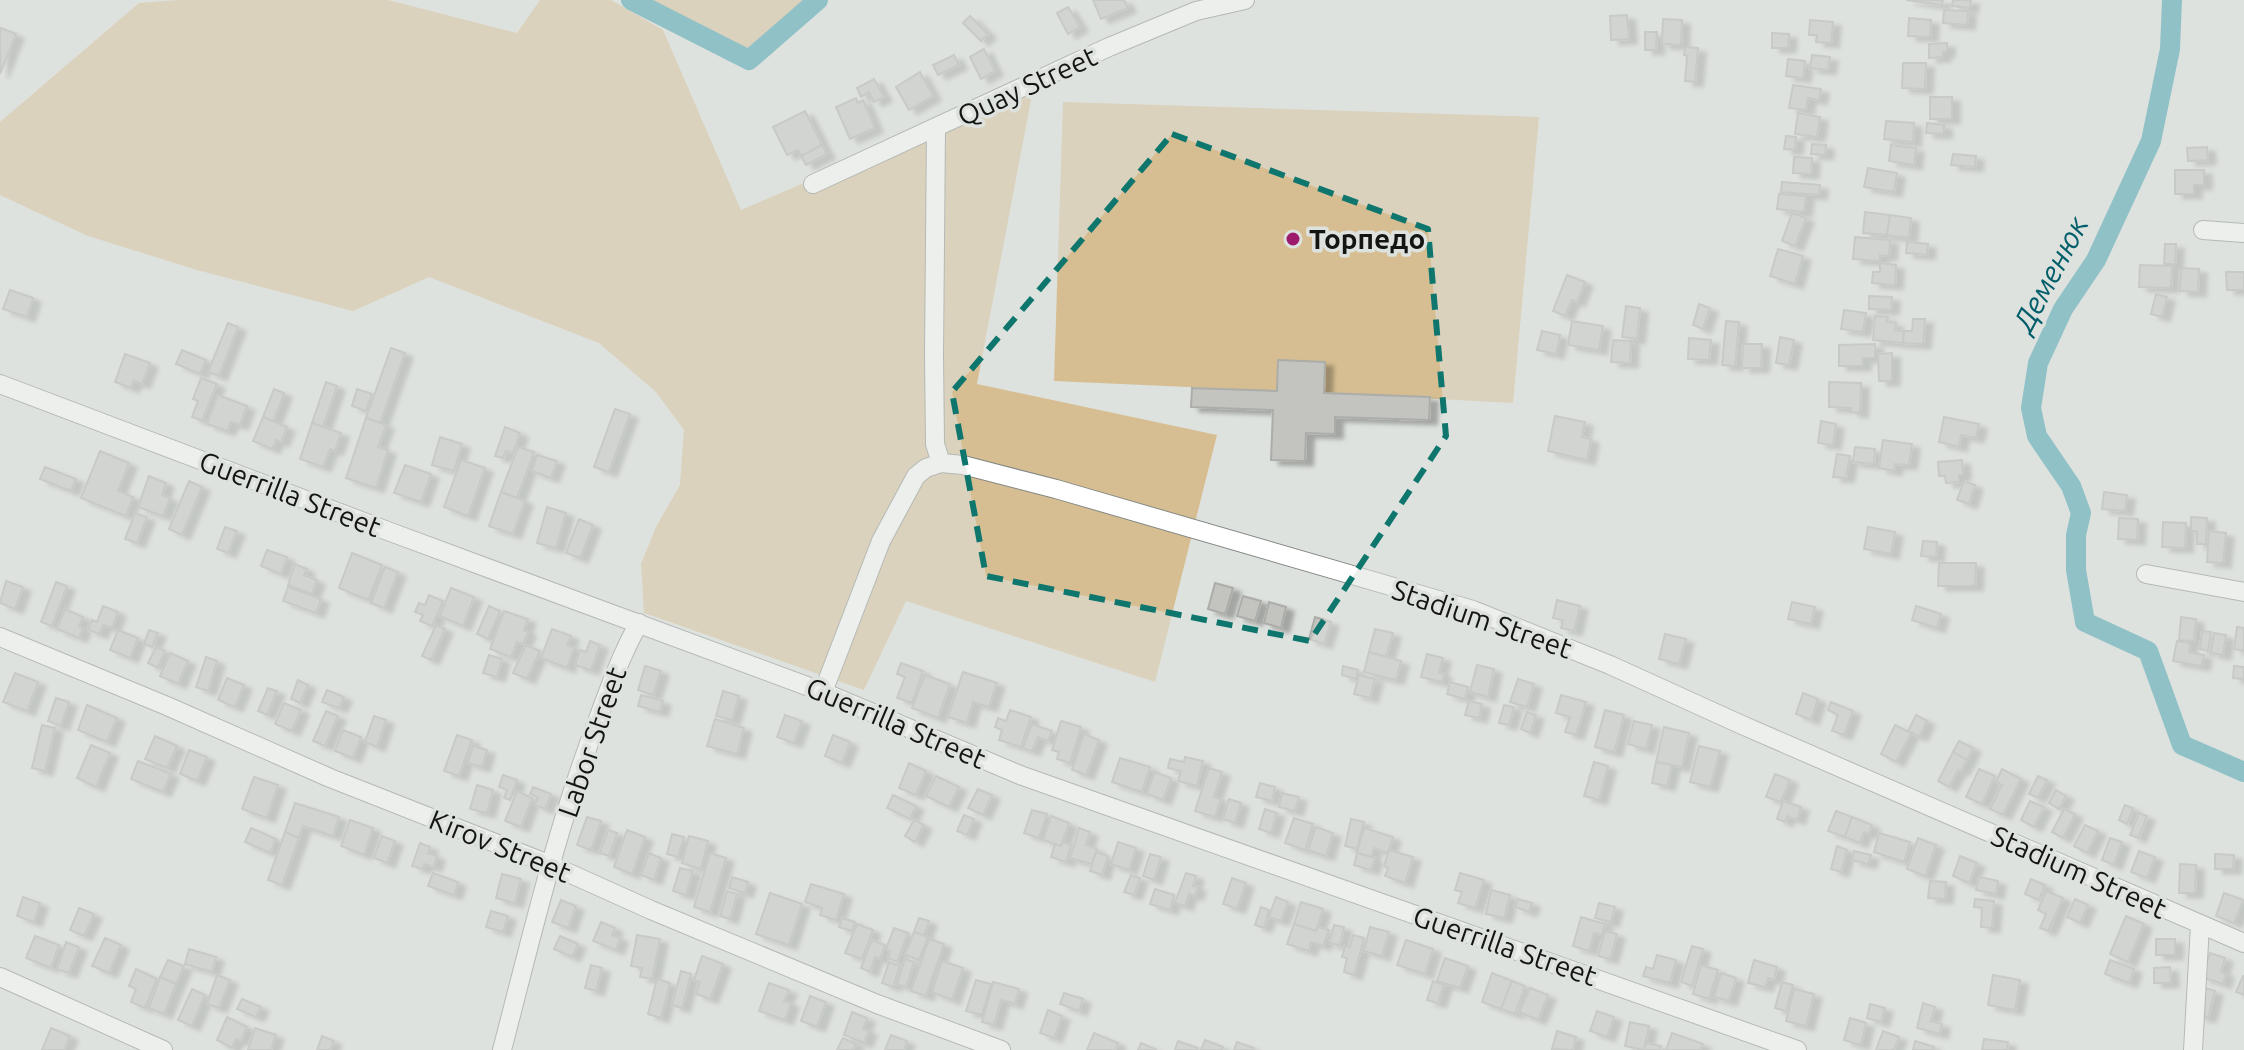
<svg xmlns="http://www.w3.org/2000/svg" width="2244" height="1050" viewBox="0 0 2244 1050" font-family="Ubuntu,sans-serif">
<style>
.green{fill:#d6be92}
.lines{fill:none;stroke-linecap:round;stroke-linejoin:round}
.canal{stroke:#2f9aab;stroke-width:20}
.building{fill:#c3c4c0;stroke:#acada8;stroke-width:2;filter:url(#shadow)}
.minor-casing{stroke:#848884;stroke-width:20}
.minor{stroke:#fff;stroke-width:18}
.marked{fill:none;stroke:#0f766e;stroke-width:6;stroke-dasharray:16 10;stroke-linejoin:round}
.poi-dot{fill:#9d1b6d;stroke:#dee2de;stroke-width:3}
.labels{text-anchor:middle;stroke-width:7;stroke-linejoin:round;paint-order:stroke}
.street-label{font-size:28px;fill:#131513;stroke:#dee2de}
.poi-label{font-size:28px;font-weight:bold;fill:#131513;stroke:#dee2de;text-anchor:start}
.water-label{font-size:30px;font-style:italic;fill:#025e6a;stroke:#dee2de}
</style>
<defs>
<filter id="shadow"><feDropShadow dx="8" dy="4.5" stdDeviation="2" flood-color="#0004"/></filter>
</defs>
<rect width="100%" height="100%" fill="#dee2de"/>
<g class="green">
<path d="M178,0H388L517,33L540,0H611L663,30L741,210L1034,84L977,384L1217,435L1155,682L906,601L864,690L644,613L641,564L656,527L680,485L684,430L656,392L599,343L429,277L353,311L197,270L88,236L0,195V122L139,3Z"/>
<path d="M631,0H818L749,60Z"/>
<path d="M1063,102L1539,117L1513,403L1324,393L1325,362L1278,360L1277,391L1054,381Z"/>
</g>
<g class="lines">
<g class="canal">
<path d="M631,0L749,60L818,0"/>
<path d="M2172,0L2170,49L2151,141L2096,260L2063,309L2038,363L2031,408L2037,436L2071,486L2081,513L2076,535V570L2085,622L2148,651L2182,745L2244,772"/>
</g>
</g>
<g class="building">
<path d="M1093,0H1124L1128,8L1101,19Z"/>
<path d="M1906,0H1943L1942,5Z"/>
<path d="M1953,0H1971L1970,8L1952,6Z"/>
<path d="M1068,7L1080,27L1068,34L1057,13Z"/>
<path d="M1944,10L1968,11L1967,25L1943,23Z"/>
<path d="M1627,15L1629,39L1611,40L1610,16Z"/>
<path d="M970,16L988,34L981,41L963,23Z"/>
<path d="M1909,18L1931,20L1930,37L1908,36Z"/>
<path d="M1663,19L1682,20L1681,45L1662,44Z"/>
<path d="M1810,20L1833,22L1831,43L1816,42L1817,35H1809Z"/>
<path d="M1,28L16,34L0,74V30Z"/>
<path d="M1645,32H1657L1656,50H1645Z"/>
<path d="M1772,33L1789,34L1788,48H1772Z"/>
<path d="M1947,43V52H1943V57L1929,58V44Z"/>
<path d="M1685,47L1698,48L1695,82L1685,81L1687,56L1684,55Z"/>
<path d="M984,49L995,71L981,79L970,57Z"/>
<path d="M954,55L959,65L938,75L933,65Z"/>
<path d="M1812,55L1830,57L1828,70L1810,68Z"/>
<path d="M1788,59L1805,61L1803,78L1786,76Z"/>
<path d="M1903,63H1926L1925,89L1902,88Z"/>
<path d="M920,72L933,96L909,110L896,87Z"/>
<path d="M874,79L884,97L874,102L869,92L861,97L857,88Z"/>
<path d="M1793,85L1821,89L1819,100L1808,98L1806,110L1789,108Z"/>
<rect x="1930" y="97" width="22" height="22"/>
<path d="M856,98L858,103L863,100L875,128L850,139L836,107Z"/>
<path d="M805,111L822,145L801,156L798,150L787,155L773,127Z"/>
<path d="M1798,113L1820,117L1817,137L1795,134Z"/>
<path d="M1886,121L1914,123L1913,142L1884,139Z"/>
<path d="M1927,123L1944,125V134L1926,133Z"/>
<path d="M1786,136L1796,137L1795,150L1784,149Z"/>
<path d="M1812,144L1826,145L1825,155L1811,154Z"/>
<path d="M822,145L827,154L806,165L801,156Z"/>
<path d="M1891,145L1916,148L1914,165L1889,161Z"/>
<path d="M2207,147L2208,160L2188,161L2187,148Z"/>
<path d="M1953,154L1976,156L1975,167L1951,165Z"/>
<path d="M1794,157L1812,158L1811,174L1793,173Z"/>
<path d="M1868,168L1897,173L1894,192L1864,187Z"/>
<path d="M2175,170H2204V185H2194V194H2175Z"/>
<path d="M1782,182L1820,185L1819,195L1781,192Z"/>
<path d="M1779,194L1806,196L1804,212L1777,209Z"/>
<path d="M1865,212L1890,215L1887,235L1863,233Z"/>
<path d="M1792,213L1806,218L1795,246L1782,241Z"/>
<path d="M1890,215L1911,218L1909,238L1887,235Z"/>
<path d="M1855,237L1890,240L1889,256L1880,255V261L1853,259Z"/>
<path d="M1907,242L1928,244L1927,255L1906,253Z"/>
<path d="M2165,244H2176L2175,264H2164Z"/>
<path d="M1778,249L1803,256L1795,284L1770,276Z"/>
<path d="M1880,263L1896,265L1895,285L1872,283L1873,272H1880Z"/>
<path d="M2140,265L2172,266L2171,288L2139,287Z"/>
<path d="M2181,268L2199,269L2198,292L2180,291Z"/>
<path d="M2226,272H2244V290H2227Z"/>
<path d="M1567,275L1585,282L1577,302L1572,300L1565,316L1553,311Z"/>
<path d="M10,290L33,298L27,317L3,309Z"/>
<path d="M2156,294L2167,297L2162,317L2151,314Z"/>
<path d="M1869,296L1892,297L1891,310L1869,309Z"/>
<path d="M1699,304L1710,308L1703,329L1693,325Z"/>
<path d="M1626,306L1640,308L1637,339L1622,337Z"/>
<path d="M1844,310L1866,313L1863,332L1841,329Z"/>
<path d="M1875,316L1888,317L1887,322L1896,323L1895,330L1904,331L1903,343L1873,340Z"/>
<path d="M1913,319H1925L1923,344L1903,343L1904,331H1912Z"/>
<path d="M1572,321L1603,326L1599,350L1568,345Z"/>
<path d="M1726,321L1739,322L1735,366L1722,365Z"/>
<path d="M228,323L238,327L219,376L208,372Z"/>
<path d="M1542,331L1560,335L1556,354L1537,350Z"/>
<path d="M1780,337L1794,340L1789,365L1776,363Z"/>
<path d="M1689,338L1711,340L1709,360L1688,359Z"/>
<path d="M1613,340L1631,341L1630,363L1611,362Z"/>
<path d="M1743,344H1762L1761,368H1742Z"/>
<path d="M1875,344V358H1863V366H1839V345Z"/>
<path d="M391,348L405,353L380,423L366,418Z"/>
<path d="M182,350L206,360L200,374L176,364Z"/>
<path d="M1892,353V381H1879L1878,354Z"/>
<path d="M125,354L150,363L142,384L134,381L131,388L115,382Z"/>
<path d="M1278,360L1325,362L1324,393L1430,397L1429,420L1335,417V434L1306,433L1305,461L1271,460L1273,410L1191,407L1192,388L1277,391Z"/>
<path d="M201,378L217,384L202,421L192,417L198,401L193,399Z"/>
<path d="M326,382L337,386L323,427L312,423Z"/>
<path d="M1829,382L1861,383L1860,413L1851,412V408L1829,407Z"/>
<path d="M274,389L284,393L273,422L263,417Z"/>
<path d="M357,389L372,394L366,411L352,406Z"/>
<path d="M218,395L247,406L240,425L231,422L227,431L207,424Z"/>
<path d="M615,409L630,414L609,472L594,467Z"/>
<path d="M1555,416L1585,422L1582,437L1591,439L1587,460L1548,451Z"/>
<path d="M263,417L287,427L281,442L276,440L272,449L253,441Z"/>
<path d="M1944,417L1979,424L1976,438L1961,435L1959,447L1939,442Z"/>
<path d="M366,418L386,425L378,447L388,450L376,488L346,478Z"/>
<path d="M1821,421L1836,424L1833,445L1818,443Z"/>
<path d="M312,423L341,433L335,451L330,449L323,467L300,459Z"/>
<path d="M505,427L520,433L513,453L506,451L503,458L495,456Z"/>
<path d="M440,437L462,444L454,471L432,465Z"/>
<path d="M1883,440L1912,444L1909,465L1895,464L1894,471L1879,468Z"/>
<path d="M518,447L534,452L517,498L501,492Z"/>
<path d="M1855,447L1875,449L1874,464L1853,462Z"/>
<path d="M100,451L129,463L118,491L133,497L126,516L81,498Z"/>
<path d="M1837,454L1850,456L1846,478L1833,477Z"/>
<path d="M537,455L557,461L551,478L532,471Z"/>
<path d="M461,460L485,468L468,516L444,507Z"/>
<path d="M1962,460L1963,475H1959V482L1946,483L1945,476H1939L1938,462Z"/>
<path d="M405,465L431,474L421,502L394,493Z"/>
<path d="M45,467L76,479L71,491L40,479Z"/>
<path d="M149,476L166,483L162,495L170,498L163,516L138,507Z"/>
<path d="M189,481L202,487L182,535L169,529Z"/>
<path d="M1964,481L1975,485L1969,504L1957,500Z"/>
<path d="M501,492L525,501L513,534L489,526Z"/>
<path d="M2104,492L2127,495L2125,511L2102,509Z"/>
<path d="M547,507L566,513L556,548L537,543Z"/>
<path d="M135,513L147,517L137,543L125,539Z"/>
<path d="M2191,517L2207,518L2206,544H2197V531H2191Z"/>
<path d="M2119,518L2138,519L2137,540L2118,539Z"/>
<path d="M579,519L593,525L580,558L566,553Z"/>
<path d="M2163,522L2186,523L2185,548L2162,547Z"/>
<path d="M225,527L237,531L228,553L217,549Z"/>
<path d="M1868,527L1895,532L1891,554L1864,549Z"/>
<path d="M2209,531L2226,533L2223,563L2207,562Z"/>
<path d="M1923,541L1937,542L1936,557L1921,556Z"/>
<path d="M267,550L287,557L281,574L261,566Z"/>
<path d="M352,553L382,565L368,600L339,588Z"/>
<path d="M1939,563H1976L1975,586H1938Z"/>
<path d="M295,564L307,569L304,575L317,580L312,594L288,585Z"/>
<path d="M385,567L398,572L384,608L371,603Z"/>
<path d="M6,581L23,587L15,609L0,603Z"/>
<path d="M56,582L67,586L52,626L41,622Z"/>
<path d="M1215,583L1233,588L1225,614L1208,609Z"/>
<path d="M288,587L321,599L316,613L283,601Z"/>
<path d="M451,588L474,597L463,626L440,616Z"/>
<path d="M429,595L443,601L432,626L420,621L423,615L415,612L419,603L425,605Z"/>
<path d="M1243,596L1261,601L1255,621L1237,616Z"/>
<path d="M1557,600L1580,606L1574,631L1561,628L1563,620L1553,618Z"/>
<path d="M1269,602L1286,607L1281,628L1264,623Z"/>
<path d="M1792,602L1815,607L1811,624L1788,619Z"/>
<path d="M103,606L118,612L112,628L103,625L100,634L88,630L92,620L97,622Z"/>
<path d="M489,606L500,611L488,639L477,634Z"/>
<path d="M1916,606L1941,614L1937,628L1912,620Z"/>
<path d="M65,609L83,617L79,626L83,628L79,638L57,629Z"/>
<path d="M504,611L528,619L524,630L528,632L523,644L517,642L511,657L490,649Z"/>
<path d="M1315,617L1331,622L1324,644L1309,639Z"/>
<path d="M2181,617L2196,619L2194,641L2179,640Z"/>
<path d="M436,625L445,629L431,660L422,656Z"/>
<path d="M2237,627L2244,628V651L2234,649Z"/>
<path d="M552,629L571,636L567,645L574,648L567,668L541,658Z"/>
<path d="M1375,629L1393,633L1386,657L1369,652Z"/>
<path d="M118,630L138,638L130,658L110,650Z"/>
<path d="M149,630L158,633L152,647L144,644Z"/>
<path d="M2202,631L2211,632L2208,651L2200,649Z"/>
<path d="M2214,633L2226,635L2223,655L2211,653Z"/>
<path d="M1665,634L1686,639L1679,664L1659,659Z"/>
<path d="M590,641L600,645L591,670L575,665L580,650L586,652Z"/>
<path d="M2177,641L2190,643L2189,652L2204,655L2202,666L2173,661Z"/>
<path d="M526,645L540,651L527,679L513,673Z"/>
<path d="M156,647L165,651L158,668L148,663Z"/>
<path d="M1369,652L1401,661L1396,680L1364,672Z"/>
<path d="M170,653L188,661L178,684L160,676Z"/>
<path d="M1427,654L1443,658L1439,673L1444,674L1442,682L1421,677Z"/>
<path d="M489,655L502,659L497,677L483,673Z"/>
<path d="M206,657L217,661L208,691L196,687Z"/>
<path d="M901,663L923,671L912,703L897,698L905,677L897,674Z"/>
<path d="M1477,665L1494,669L1488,697L1470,692Z"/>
<path d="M645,666L661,671L653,695L638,690Z"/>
<path d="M1343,666L1358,670L1356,679L1342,675Z"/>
<path d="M2234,666L2244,667V679L2233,678Z"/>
<path d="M963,672L997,683L989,707L973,702L967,723L948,717Z"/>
<path d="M15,673L38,682L27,711L3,702Z"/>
<path d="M925,675L950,684L938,718L912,708Z"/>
<path d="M1359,675L1375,679L1370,698L1354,694Z"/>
<path d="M227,678L244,685L235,707L218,700Z"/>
<path d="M1518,679L1534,684L1527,707L1510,702Z"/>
<path d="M298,680L308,685L300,703L291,699Z"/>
<path d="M1450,682L1468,687L1465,699L1447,694Z"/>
<path d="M268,688L277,691L267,715L258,711Z"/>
<path d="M327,690L344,697L339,708L322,702Z"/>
<path d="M723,691L739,696L732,720L716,716Z"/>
<path d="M1803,693L1818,699L1811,720L1796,714Z"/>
<path d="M641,695L663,701L660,712L638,706Z"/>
<path d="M1561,695L1586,702L1576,735L1565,732L1570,717L1556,713Z"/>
<path d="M56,698L69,702L61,726L48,721Z"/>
<path d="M1469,701L1482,704L1479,718L1465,715Z"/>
<path d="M1831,702L1853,711L1844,735L1832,731L1838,715L1828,710Z"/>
<path d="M284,703L301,710L292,731L275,724Z"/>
<path d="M87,705L117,718L107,742L78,730Z"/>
<path d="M1504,705L1514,707L1509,725L1499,723Z"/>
<path d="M1010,710L1031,717L1021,747L999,740L1002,730L995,727L998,718L1006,721Z"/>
<path d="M1605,710L1624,715L1614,752L1595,747Z"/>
<path d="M326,711L338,716L325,746L313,741Z"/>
<path d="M1527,712L1536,715L1530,733L1521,729Z"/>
<path d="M785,715L802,721L794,743L777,737Z"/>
<path d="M1916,715L1927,721L1919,737L1908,731Z"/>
<path d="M374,716L386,720L377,747L365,742Z"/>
<path d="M715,719L744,728L737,754L707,746Z"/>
<path d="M1061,721L1081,727L1070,763L1057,759L1059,752L1052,750Z"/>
<path d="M1634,721L1652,725L1646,749L1628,744Z"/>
<path d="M1032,724L1052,731L1048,741L1038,737L1032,751L1023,748Z"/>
<path d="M42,725L55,728L45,771L32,768Z"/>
<path d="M1895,725L1911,733L1896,762L1881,754Z"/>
<path d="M1664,727L1689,733L1682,767L1656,762Z"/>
<path d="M343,730L361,737L353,758L335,751Z"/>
<path d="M1084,734L1099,740L1086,775L1072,770Z"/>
<path d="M457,735L472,740L459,776L444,771Z"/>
<path d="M833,735L850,742L842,763L825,756Z"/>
<path d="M155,736L177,746L167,768L145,759Z"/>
<path d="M1959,741L1973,748L1967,760L1953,752Z"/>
<path d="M91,745L110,753L96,787L77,778Z"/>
<path d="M473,746L487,750L482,767L468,763Z"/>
<path d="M1699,746L1720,751L1710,787L1690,782Z"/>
<path d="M189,750L207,757L197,781L180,774Z"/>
<path d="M1953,752L1967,760L1961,771L1958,770L1949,787L1938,781Z"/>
<path d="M1185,757L1203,761L1197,786L1178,781L1181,771L1168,768L1170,759L1184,762Z"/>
<path d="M1120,758L1150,767L1142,792L1112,782Z"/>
<path d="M138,761L171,774L163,792L131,779Z"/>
<path d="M1594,762L1608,766L1599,800L1584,796Z"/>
<path d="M1656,762L1672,765L1667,786L1652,783Z"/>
<path d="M909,763L926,771L916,795L899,788Z"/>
<path d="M1209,768L1222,772L1214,797L1221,799L1215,817L1195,811Z"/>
<path d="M1979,769L1995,776L1982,804L1966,797Z"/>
<path d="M2002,769L2021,779L2003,815L1990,809L2002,785L1996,782Z"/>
<path d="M1155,772L1171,778L1163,800L1147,794Z"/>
<path d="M1775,774L1790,780L1781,802L1766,797Z"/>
<path d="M503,775L517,780L510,800L504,798L507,790L499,787Z"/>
<path d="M936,776L959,787L949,807L926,796Z"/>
<path d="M2038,776L2047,780L2038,798L2029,794Z"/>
<path d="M254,777L278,785L267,818L242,809Z"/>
<path d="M1260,783L1275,787L1272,801L1256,797Z"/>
<path d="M477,785L493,790L487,813L470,809Z"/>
<path d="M533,787L551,794L545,809L535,805L538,797L530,794Z"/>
<path d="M978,789L992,795L983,815L968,808Z"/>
<path d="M2056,790L2066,796L2059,809L2049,803Z"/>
<path d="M517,791L532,798L521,827L505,821Z"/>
<path d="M1282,793L1299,797L1295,811L1279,807Z"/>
<path d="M893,795L916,806L910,819L887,808Z"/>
<path d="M1229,799L1241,803L1235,823L1223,819Z"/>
<path d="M1783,801L1801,807L1797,820L1787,816L1785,822L1777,819Z"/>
<path d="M2030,801L2044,807L2034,827L2021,820Z"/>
<path d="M295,803L339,817L333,836L303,826L299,838L285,832Z"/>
<path d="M2125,805L2133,808L2127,824L2119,820Z"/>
<path d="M1265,809L1277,813L1271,833L1259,829Z"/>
<path d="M2064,809L2075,814L2063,838L2052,832Z"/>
<path d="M1032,810L1047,814L1039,838L1024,833Z"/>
<path d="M1836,811L1852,817L1845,837L1828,831Z"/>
<path d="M2139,813L2147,816L2138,838L2130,835Z"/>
<path d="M964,815L974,819L967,835L957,831Z"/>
<path d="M1051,816L1069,823L1061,846L1043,840Z"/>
<path d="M587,817L601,821L591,850L577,845Z"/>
<path d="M1852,817L1872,825L1869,834L1864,832L1860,843L1845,837Z"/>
<path d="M1294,818L1313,824L1305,850L1285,843Z"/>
<path d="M1351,819L1364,822L1357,849L1345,846Z"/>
<path d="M350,820L373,828L364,855L341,846Z"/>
<path d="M914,820L924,825L915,842L905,836Z"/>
<path d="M2085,825L2098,831L2087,853L2074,846Z"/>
<path d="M1316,827L1333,833L1326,856L1308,850Z"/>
<path d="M251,828L276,839L270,853L245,842Z"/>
<path d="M1079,828L1090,832L1086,845L1097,849L1092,864L1070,858Z"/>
<path d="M1364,828L1393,837L1388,853L1374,848L1371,857L1357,853Z"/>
<path d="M608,830L617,833L609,856L600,853Z"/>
<path d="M627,830L645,837L632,874L614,867Z"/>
<path d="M285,832L299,838L282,885L268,880Z"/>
<path d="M1879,833L1910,842L1904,862L1874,852Z"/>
<path d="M672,834L684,837L678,857L667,854Z"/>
<path d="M382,836L395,841L387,863L374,858Z"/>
<path d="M689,836L708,841L701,869L682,863Z"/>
<path d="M1918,838L1936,845L1925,876L1907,869Z"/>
<path d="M2110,838L2122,842L2114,865L2102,860Z"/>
<path d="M1063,842L1071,845L1066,862L1051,857L1055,844L1061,846Z"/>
<path d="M1118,842L1136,848L1129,870L1111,864Z"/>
<path d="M420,843L430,847L428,853L437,856L434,867L424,864L423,869L412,866Z"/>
<path d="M1837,846L1847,850L1841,872L1831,869Z"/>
<path d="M1389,850L1413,857L1405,883L1385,876L1388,868L1384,866Z"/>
<path d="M1854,851L1871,855L1868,864L1852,860Z"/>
<path d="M2139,851L2155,857L2147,878L2131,872Z"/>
<path d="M1096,852L1108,856L1102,875L1090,871Z"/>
<path d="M649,853L661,858L654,880L641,875Z"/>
<path d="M710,853L726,858L710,912L694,907Z"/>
<path d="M1357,853L1375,858L1371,870L1354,865Z"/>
<path d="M1150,854L1161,857L1154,880L1143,876Z"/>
<path d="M2215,854L2234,855L2233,869H2215Z"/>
<path d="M1960,856L1977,863L1969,883L1953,876Z"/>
<path d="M2180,864L2196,865L2195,893H2179Z"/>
<path d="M680,868L693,871L686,895L673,891Z"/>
<path d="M433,873L458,882L454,895L428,886Z"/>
<path d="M1186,873L1196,876L1193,886L1198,887L1195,896L1189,894L1185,906L1175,903Z"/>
<path d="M1460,873L1484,880L1475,908L1458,903L1462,892L1455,890Z"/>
<path d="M502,874L521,879L515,903L496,898Z"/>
<path d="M1131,875L1140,878L1134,895L1124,892Z"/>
<path d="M732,877L748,882L745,893L729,888Z"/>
<path d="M1979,877L1998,881L1996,894L1976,890Z"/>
<path d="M1232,878L1246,883L1237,909L1223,904Z"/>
<path d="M2031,879L2045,885L2039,900L2025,894Z"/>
<path d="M1930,881L1946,882L1945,899L1928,898Z"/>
<path d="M811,884L844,894L836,920L820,915L822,908L805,902Z"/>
<path d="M1155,889L1174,895L1170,910L1150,904Z"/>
<path d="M1491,890L1510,895L1504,918L1486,914Z"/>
<path d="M727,891L737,894L730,919L720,916Z"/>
<path d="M2046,891L2063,898L2048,931L2040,928L2046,914L2038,910Z"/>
<path d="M770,893L802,904L789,945L756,934Z"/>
<path d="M2224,893L2243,900L2234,923L2216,916Z"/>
<path d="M23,897L40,903L34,922L17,916Z"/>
<path d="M1276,897L1288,902L1281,921L1269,917Z"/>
<path d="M1518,899L1532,903L1529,912L1515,907Z"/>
<path d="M1975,899L1994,901L1992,928L1981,927L1982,908L1974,907Z"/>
<path d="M2075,899L2088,905L2080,923L2067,917Z"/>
<path d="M561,900L576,906L568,928L552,922Z"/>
<path d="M1301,902L1323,909L1316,931L1294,924Z"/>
<path d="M1599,903L1615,907L1611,922L1595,918Z"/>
<path d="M1261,907L1269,910L1264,928L1255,925Z"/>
<path d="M79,908L94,914L84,936L70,930Z"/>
<path d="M491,911L508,916L503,932L486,927Z"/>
<path d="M2126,916L2144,924L2128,962L2110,954Z"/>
<path d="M1581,917L1605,924L1602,935L1594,933L1589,951L1573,946Z"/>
<path d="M842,918L855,922L852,931L839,927Z"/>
<path d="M919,918L929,921L924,936L914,932Z"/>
<path d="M601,922L615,928L612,935L620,938L616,950L593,941Z"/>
<path d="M857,924L873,930L862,959L845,953Z"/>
<path d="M1294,924L1316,931L1318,927L1329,930L1323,946L1311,942L1309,951L1287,944Z"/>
<path d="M1334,925L1344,927L1340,945L1329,943Z"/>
<path d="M1370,927L1389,932L1382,956L1364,951Z"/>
<path d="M894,928L908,933L897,962L888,958L890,951L886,949Z"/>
<path d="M1605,931L1617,934L1610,959L1598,956Z"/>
<path d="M914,932L928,937L919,960L905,955Z"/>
<path d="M637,935L660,939L652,979L640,977L642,968L631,966Z"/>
<path d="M1353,935L1364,938L1354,975L1344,972L1347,958L1342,957L1345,946L1350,947Z"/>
<path d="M35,936L59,945L51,968L26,958Z"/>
<path d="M560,936L578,944L572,957L554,949Z"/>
<path d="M105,938L121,945L109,973L92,966Z"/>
<path d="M929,939L944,944L926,996L911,991Z"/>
<rect x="2156" y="939" width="19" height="16"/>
<path d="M872,940L885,945L880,959L875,957L870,972L861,968Z"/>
<path d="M1406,940L1433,949L1425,974L1397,965Z"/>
<path d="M66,942L79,947L69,973L57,969Z"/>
<path d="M1692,946L1703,949L1692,986L1681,982Z"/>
<path d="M189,949L216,957L212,972L185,964Z"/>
<path d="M2210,953L2225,958L2221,972L2226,974L2223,984L2202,977Z"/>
<path d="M1657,955L1676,960L1670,983L1643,976L1646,967L1653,969Z"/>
<path d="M702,956L723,964L710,999L696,994L700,982L694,980Z"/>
<path d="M1445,958L1468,966L1460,988L1437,981Z"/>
<path d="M905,959L914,962L906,987L897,984Z"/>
<path d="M168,960L184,966L176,984L160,977Z"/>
<path d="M1754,960L1777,967L1774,980L1768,978L1765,987L1748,983Z"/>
<path d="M2110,960L2134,969L2129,983L2105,974Z"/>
<path d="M942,961L963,968L952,1000L932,992Z"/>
<path d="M889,962L900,966L893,987L882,983Z"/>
<path d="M591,965L602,968L596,991L585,988Z"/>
<path d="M1701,965L1718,970L1709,999L1693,994Z"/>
<path d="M2170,967L2171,983H2154V968Z"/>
<path d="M136,969L157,979L145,1008L131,1002L136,989L129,986Z"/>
<path d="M681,971L691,974L682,1008L672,1005Z"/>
<path d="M1492,973L1512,981L1501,1009L1482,1002Z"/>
<path d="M1721,973L1736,978L1729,1001L1714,997Z"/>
<path d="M217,975L230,980L219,1008L207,1004Z"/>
<path d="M1993,975L2020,980L2015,1010L1988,1005Z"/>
<path d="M2243,976H2244V995L2236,992Z"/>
<path d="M160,977L176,984L164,1014L149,1008Z"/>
<path d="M657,979L670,983L661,1018L648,1014Z"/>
<path d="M976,980L991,984L982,1015L966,1011Z"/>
<path d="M1433,981L1444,985L1438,1003L1427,1000Z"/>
<path d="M1512,981L1525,986L1515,1014L1501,1009Z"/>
<path d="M993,982L1019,989L1015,1004L1001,1000L994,1025L982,1022Z"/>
<path d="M1782,982L1793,985L1786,1011L1775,1008Z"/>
<path d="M769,983L789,990L784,1001L791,1003L785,1020L759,1011Z"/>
<path d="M1530,988L1548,995L1538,1020L1519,1012Z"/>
<path d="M2205,988L2215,991L2208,1018L2198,1016Z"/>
<path d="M192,989L205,995L192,1026L178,1020Z"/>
<path d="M1794,989L1814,994L1806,1026L1786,1021Z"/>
<path d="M1064,993L1083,999L1079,1011L1060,1004Z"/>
<path d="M810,996L826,1002L817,1027L801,1021Z"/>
<path d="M242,999L261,1007L256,1017L237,1009Z"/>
<path d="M1923,1003L1935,1007L1931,1021L1942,1024L1940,1034L1917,1028Z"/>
<path d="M1870,1004L1885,1008L1881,1022L1867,1018Z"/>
<path d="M1048,1010L1062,1016L1054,1038L1040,1033Z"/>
<path d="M1597,1011L1614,1017L1607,1037L1590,1031Z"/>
<path d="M852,1012L867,1018L863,1029L869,1031L864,1043L844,1035Z"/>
<path d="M227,1017L247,1027L241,1041L236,1039L232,1048L217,1040Z"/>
<path d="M1850,1018L1866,1023L1861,1045L1844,1040Z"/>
<path d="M1630,1022L1649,1026L1644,1050L1625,1046Z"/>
<path d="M51,1028L70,1036L64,1050H42Z"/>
<path d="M255,1028L276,1035L271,1050H248Z"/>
<path d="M1557,1031L1576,1037L1573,1050L1552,1049Z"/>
<path d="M1883,1031L1899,1037L1894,1050H1876Z"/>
<path d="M1094,1033L1118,1043L1115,1050H1087Z"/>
<path d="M1672,1033L1703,1044L1700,1050H1666Z"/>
<path d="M891,1035L907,1041L904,1050H885Z"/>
<path d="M322,1036L334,1041L330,1050H317Z"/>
<path d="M843,1038L856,1044L853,1050H837Z"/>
<path d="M1984,1039L2008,1042L2007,1050H1982Z"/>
<path d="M1205,1040L1223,1047L1222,1050H1201Z"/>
<path d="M1178,1041L1198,1048L1197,1050H1175Z"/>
<path d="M1915,1041L1934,1047L1933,1050H1913Z"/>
<path d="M1237,1042L1254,1048L1253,1050H1234Z"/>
<path d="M1141,1043L1157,1050H1138Z"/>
<path d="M1646,1043L1661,1046L1660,1050H1637H1644Z"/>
</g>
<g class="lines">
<defs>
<g id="minor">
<path d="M936,128L934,355L935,444L941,463"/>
<path d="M813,184L1109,47L1196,11L1245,0"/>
<path d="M2203,230L2244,233"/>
<path d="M0,384L385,530L823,692L1020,775L1797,1050"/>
<path d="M2146,574L2244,592"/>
<path d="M0,637L167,706L330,778L551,865L651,910L877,1004L1001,1050"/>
<path d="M823,692L881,541L916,476L926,468L941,463L963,465L1056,489L1473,610L1610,665L1742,725L2244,943"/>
<path d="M0,977L163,1050"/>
<path d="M502,1050C531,939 557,826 598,719C610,686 622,653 639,623"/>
<path d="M2193,1050L2200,925"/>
</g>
</defs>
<use href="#minor" class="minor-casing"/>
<use href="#minor" class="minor"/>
</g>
<path d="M0 0H2244V1050H0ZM1172,134L1428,229L1446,436L1310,641L986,576L952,392Z" fill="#dee2de" fill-opacity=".55" fill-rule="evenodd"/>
<path class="marked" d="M1172,134L1428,229L1446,436L1310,641L986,576L952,392Z"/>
<circle class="poi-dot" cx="1293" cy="239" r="8"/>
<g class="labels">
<g class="street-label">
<text transform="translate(1027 86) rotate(-25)" y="10">Quay Street</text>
<text transform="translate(290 494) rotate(21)" y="10">Guerrilla Street</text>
<text transform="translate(1482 619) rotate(19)" y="10">Stadium Street</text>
<text transform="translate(896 723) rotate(23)" y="10">Guerrilla Street</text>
<text transform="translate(592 742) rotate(-71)" y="10">Labor Street</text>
<text transform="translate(500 846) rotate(22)" y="10">Kirov Street</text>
<text transform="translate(2079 872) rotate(24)" y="10">Stadium Street</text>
<text transform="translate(1505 946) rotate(19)" y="10">Guerrilla Street</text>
</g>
<g class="poi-label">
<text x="1309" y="249">Торпедо</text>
</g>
<g class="water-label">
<text transform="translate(2051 274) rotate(-62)" y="10">Деменюк</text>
</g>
</g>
</svg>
